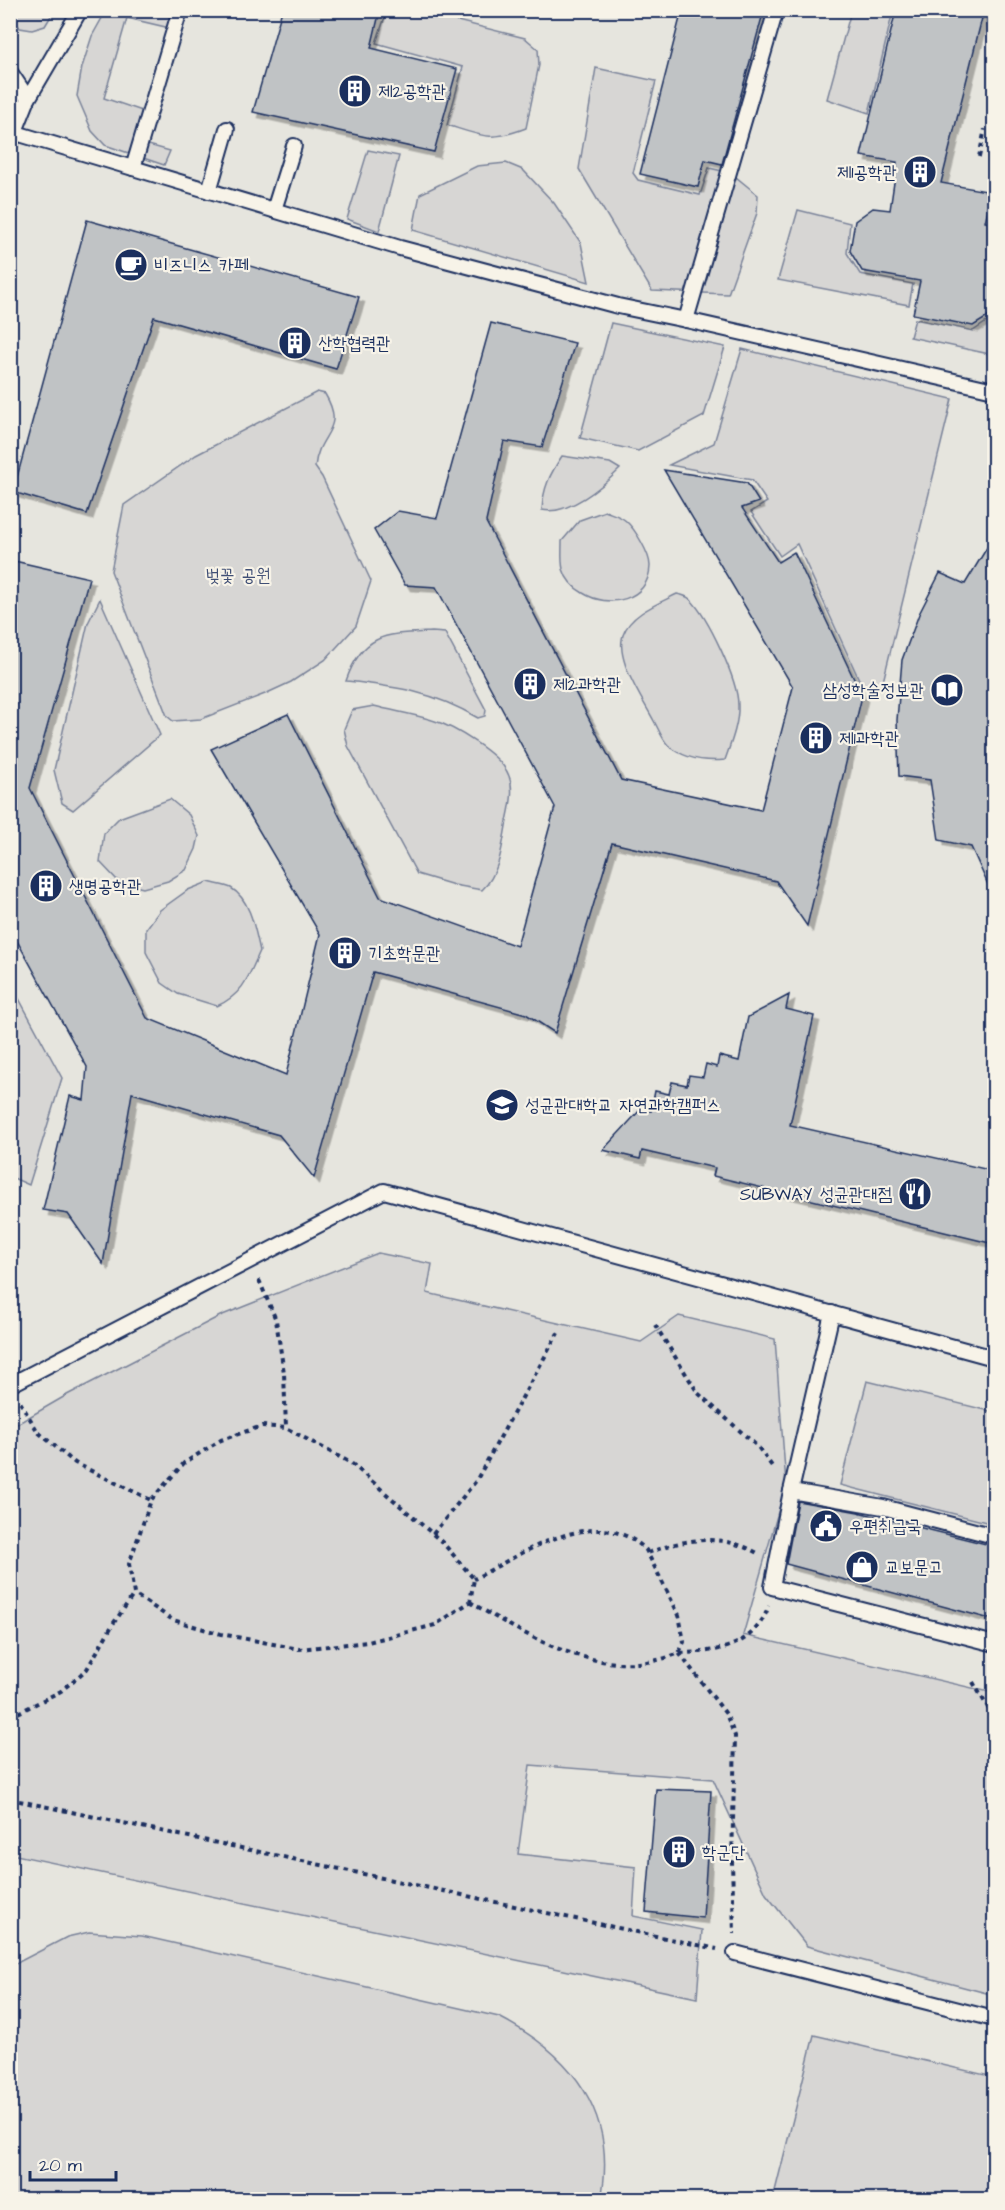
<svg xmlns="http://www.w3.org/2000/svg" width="1005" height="2210" viewBox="0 0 1005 2210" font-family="'Architects Daughter','Poor Story',sans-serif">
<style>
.built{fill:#e6e5de}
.green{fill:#d7d6d4;stroke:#798299;stroke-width:1.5}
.building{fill:#c0c3c5;stroke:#1b2f5e;stroke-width:1.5;filter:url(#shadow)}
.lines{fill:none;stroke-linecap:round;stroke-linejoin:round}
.lane-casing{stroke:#1b2f5e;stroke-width:18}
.path{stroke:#1b2f5e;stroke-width:4;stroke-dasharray:4.5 4.5;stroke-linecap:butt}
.lane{stroke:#f7f3e8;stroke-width:14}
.labels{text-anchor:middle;stroke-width:4.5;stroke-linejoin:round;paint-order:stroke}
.poi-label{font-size:18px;fill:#1b2f5e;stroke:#f7f3e8;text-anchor:start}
.park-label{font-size:18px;fill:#415076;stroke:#f7f3e8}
</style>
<defs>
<filter id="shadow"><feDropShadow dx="5.5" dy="5.5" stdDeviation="0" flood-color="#0004"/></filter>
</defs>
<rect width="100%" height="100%" fill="#f7f3e8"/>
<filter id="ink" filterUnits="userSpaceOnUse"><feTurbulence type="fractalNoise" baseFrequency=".0167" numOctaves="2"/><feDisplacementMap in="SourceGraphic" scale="12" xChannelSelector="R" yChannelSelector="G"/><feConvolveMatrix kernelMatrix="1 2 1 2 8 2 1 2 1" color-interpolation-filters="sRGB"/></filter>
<g filter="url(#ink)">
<rect class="built" x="11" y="11" width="983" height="2188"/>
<g class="green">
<path d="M10,11L11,10L54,11L45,26L32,30L20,28L11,15Z"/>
<path d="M106,11H174L170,28L127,18L104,98L154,115L145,144L170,151L164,165L105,145L92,131L77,96L82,67L92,36Z"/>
<path d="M387,11H418L525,38L538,49L539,65L526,128C490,142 482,136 447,125L463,67L376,43Z"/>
<path d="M851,11H893L869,113L827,99Z"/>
<path d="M596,68L656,81L633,173L638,180L700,195L709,168L731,173L758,195L757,213L728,294L652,291L579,169Z"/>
<path d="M368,150L399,156L379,231L347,219Z"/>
<path d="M506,163L523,170L554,203L581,243L589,282L413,230L420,194L477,166Z"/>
<path d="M798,210L850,223L847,253L860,274L913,284L909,305L778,280Z"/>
<path d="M994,317V355L910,337L915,319L973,331Z"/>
<path d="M611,323L725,347L704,416L638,451L580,438Z"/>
<path d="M742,349L952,399L881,690L863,688L797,544L780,556L751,512L767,502L752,480L669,465L714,443Z"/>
<path d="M317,392L325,394C347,431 318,432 315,467L322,477L371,581L356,626L325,660L291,682L265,694L201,719L173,721L167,716L111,571L124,505L196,455Z"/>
<path d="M562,456L610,463L620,469C603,486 568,516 542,510C543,488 550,474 562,456Z"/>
<path d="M605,511C612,514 621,516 626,521C635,529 650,554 650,566C649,601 608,609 583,593C574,588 566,579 563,569C561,561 562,550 562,541L580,520Z"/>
<path d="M677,594C682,595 687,596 690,599C708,617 738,680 738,705C739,723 731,743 725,760C704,762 684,759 668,745C662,739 658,728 654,721C643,700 615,660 623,635C630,614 659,603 677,594Z"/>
<path d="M100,599L160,735L73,810L62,803L54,770L88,623Z"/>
<path d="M432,632L445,633L486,710L485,716L478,718C432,691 397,687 346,681C363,632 387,634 432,632Z"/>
<path d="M374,706C393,711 413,714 432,720C453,726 502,755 509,776C515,791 509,811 506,826C502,848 499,874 482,890L454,885L417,874L348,746L344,729L352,710Z"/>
<path d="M170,799L189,815L199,836L196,849L186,870L168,881L143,888L119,882L100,862L104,833L119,818Z"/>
<path d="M208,882C215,884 224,885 231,888C251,900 255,930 260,951C249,975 244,994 217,1006L178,994L162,983L146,952V929L160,910L188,890Z"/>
<path d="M10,982L62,1078L29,1185L11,1177Z"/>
<path d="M378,1253L432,1264L427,1293L641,1342L679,1316L775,1339L786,1484L743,1635L994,1693V1995L807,1946L766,1894L713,1779L530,1765L518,1854L636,1867L633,1916L702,1930L697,1998L11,1854L10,1428L67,1395L220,1316Z"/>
<path d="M867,1381L994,1412V1524L840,1485Z"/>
<path d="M89,1932L142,1936L499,2017C573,2055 618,2114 601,2199H11V1966L67,1937Z"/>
<path d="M814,2035L994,2077V2199H773Z"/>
</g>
<g class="building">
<path d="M282,10H380L371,48L457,69L434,152L253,112Z"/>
<path d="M682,10H764L722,164L705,160L698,187L640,174Z"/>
<path d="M896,10H984L941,183L992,192L985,222L994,224V313L973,326L913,314L920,281L862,271L850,251L855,221L873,208L890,210L897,162L861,156Z"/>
<path d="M87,220L359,297L336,369L154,317L87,514L13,492Z"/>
<path d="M491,323L575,343L542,447L504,441L486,522L621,780L761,810L793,687L664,470L747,483L759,502L742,508L778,562L794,552L862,696L807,926L776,881L612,843L555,1033L526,1014L373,972L314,1178L279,1135L132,1093L103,1264L68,1214L43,1210L70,1096L84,1100L87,1067L10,928V560L89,578L30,788L147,1018L286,1075L320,934L211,749L288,714L380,897L517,946L555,807L436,587L405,585L374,530L398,511L437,518Z"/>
<path d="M994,536V898L971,847L939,840L930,780L899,776L897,720L902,660L919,614L940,573L965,584Z"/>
<path d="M789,995L786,1009L814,1016L790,1125L994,1171V1244L713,1176L715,1168L642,1151L640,1159L603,1150L641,1109L651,1111L655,1091L669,1094L672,1082L687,1085L689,1075L703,1077L706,1064L717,1067L719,1056L739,1061L748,1017Z"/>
<path d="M798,1501L858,1512L994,1546V1620L786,1564Z"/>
<path d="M656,1789L711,1791L703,1918L646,1912Z"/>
</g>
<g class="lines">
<defs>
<g id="lane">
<path d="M10,72L28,99"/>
<path d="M16,133L400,248L618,306L686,320L994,390"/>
<path d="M10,144L28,99L80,10"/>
<path d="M133,168L180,10"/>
<path d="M209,191L227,129"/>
<path d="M274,210L294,146"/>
<path d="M686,320L776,10"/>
<path d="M832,1313L791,1491L772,1587L991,1643"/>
<path d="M10,1385L384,1191L994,1358"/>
<path d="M791,1491L883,1507L994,1536"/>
<path d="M735,1953L994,2019"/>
</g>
</defs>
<use href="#lane" class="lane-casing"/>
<g class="path">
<path d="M979,157L985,129"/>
<path d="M259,1280L276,1320L284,1373L286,1428"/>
<path d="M655,1325L698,1393L758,1447L774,1469"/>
<path d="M20,1402L38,1432L75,1463L151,1500"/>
<path d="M433,1534L476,1481L558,1333"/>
<path d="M648,1553C685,1538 723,1533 759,1554"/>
<path d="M470,1602C531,1639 607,1684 679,1653L684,1642L679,1615L646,1550C597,1501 522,1554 474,1579"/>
<path d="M679,1653L726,1714L735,1736L732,1862L734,1934"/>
<path d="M680,1653C720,1652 753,1647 769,1606"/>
<path d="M973,1682L994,1718"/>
<path d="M10,1717L61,1691L87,1669L113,1624L134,1594L129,1564L151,1500L184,1463L221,1440L262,1426L286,1428L351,1463L443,1543L474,1579L470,1602L435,1625L368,1642L299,1649L221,1634L173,1620L134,1594"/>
<path d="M10,1799L717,1949"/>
</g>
<use href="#lane" class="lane"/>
</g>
</g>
<defs>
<symbol id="building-disc" viewBox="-11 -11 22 22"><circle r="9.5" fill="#1b2f5e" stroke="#f7f3e8"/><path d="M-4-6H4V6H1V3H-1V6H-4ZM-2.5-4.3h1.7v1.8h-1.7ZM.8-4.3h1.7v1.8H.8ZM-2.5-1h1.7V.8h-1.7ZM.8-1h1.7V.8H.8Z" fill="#fff"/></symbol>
<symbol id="cafe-disc" viewBox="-11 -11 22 22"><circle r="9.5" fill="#1b2f5e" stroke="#f7f3e8"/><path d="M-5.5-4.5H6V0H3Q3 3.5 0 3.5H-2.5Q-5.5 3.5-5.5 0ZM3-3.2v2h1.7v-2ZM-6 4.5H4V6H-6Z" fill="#fff"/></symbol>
<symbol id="library-disc" viewBox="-11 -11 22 22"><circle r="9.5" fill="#1b2f5e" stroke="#f7f3e8"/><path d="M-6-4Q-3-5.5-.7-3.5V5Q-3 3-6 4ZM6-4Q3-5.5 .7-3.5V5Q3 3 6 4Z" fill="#fff"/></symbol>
<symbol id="university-disc" viewBox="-11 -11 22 22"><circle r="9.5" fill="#1b2f5e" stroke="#f7f3e8"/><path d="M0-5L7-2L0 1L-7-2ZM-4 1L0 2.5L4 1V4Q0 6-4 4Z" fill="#fff"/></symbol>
<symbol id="restaurant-disc" viewBox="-11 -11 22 22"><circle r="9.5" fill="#1b2f5e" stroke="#f7f3e8"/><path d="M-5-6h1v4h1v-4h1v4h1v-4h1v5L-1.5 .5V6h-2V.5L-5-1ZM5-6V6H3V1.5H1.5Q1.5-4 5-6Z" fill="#fff"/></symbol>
<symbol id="civic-disc" viewBox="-11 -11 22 22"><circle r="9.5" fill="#1b2f5e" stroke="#f7f3e8"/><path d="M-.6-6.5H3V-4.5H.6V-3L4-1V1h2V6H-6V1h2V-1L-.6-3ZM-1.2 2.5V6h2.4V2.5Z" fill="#fff"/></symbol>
<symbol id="shop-disc" viewBox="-11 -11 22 22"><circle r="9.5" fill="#1b2f5e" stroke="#f7f3e8"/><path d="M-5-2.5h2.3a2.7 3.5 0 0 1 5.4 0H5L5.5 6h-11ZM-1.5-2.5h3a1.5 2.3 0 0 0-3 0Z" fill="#fff"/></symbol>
</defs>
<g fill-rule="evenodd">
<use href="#building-disc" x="336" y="72" width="38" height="38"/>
<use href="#building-disc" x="901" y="153" width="38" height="38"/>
<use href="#cafe-disc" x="112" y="246" width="38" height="38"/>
<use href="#building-disc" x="276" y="324" width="38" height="38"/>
<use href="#building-disc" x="511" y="665" width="38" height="38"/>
<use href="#library-disc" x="928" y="671" width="38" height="38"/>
<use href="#building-disc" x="797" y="719" width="38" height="38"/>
<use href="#building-disc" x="27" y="867" width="38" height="38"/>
<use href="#building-disc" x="326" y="934" width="38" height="38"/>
<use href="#university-disc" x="483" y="1086" width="38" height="38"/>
<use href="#restaurant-disc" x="896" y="1175" width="38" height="38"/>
<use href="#civic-disc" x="807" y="1507" width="38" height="38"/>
<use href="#shop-disc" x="843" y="1548" width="38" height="38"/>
<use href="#building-disc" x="660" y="1833" width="38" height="38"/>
</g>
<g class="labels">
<g class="poi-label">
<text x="378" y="97">제2공학관</text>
<text x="897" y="178" text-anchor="end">제1공학관</text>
<text x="154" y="271">비즈니스 카페</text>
<text x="318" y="349">산학협력관</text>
<text x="553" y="690">제2과학관</text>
<text x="924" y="696" text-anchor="end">삼성학술정보관</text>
<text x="839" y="744">제1과학관</text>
<text x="69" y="892">생명공학관</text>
<text x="368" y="959">기초학문관</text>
<text x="525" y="1111">성균관대학교 자연과학캠퍼스</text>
<text x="892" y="1200" text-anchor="end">SUBWAY 성균관대점</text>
<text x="849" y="1532">우편취급국</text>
<text x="885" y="1573">교보문고</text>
<text x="702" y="1858">학군단</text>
</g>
<g class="park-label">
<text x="238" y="581">벚꽃 공원</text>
</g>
</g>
<rect width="1005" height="2210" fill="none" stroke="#f7f3e8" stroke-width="36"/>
<rect x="18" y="18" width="969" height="2174" fill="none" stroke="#1b2f5e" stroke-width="2" filter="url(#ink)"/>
<path d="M30 2171v9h86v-9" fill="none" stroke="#1b2f5e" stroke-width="3"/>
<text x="39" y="2171" font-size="18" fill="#1b2f5e" stroke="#f7f3e8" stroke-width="4.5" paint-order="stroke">20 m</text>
</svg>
